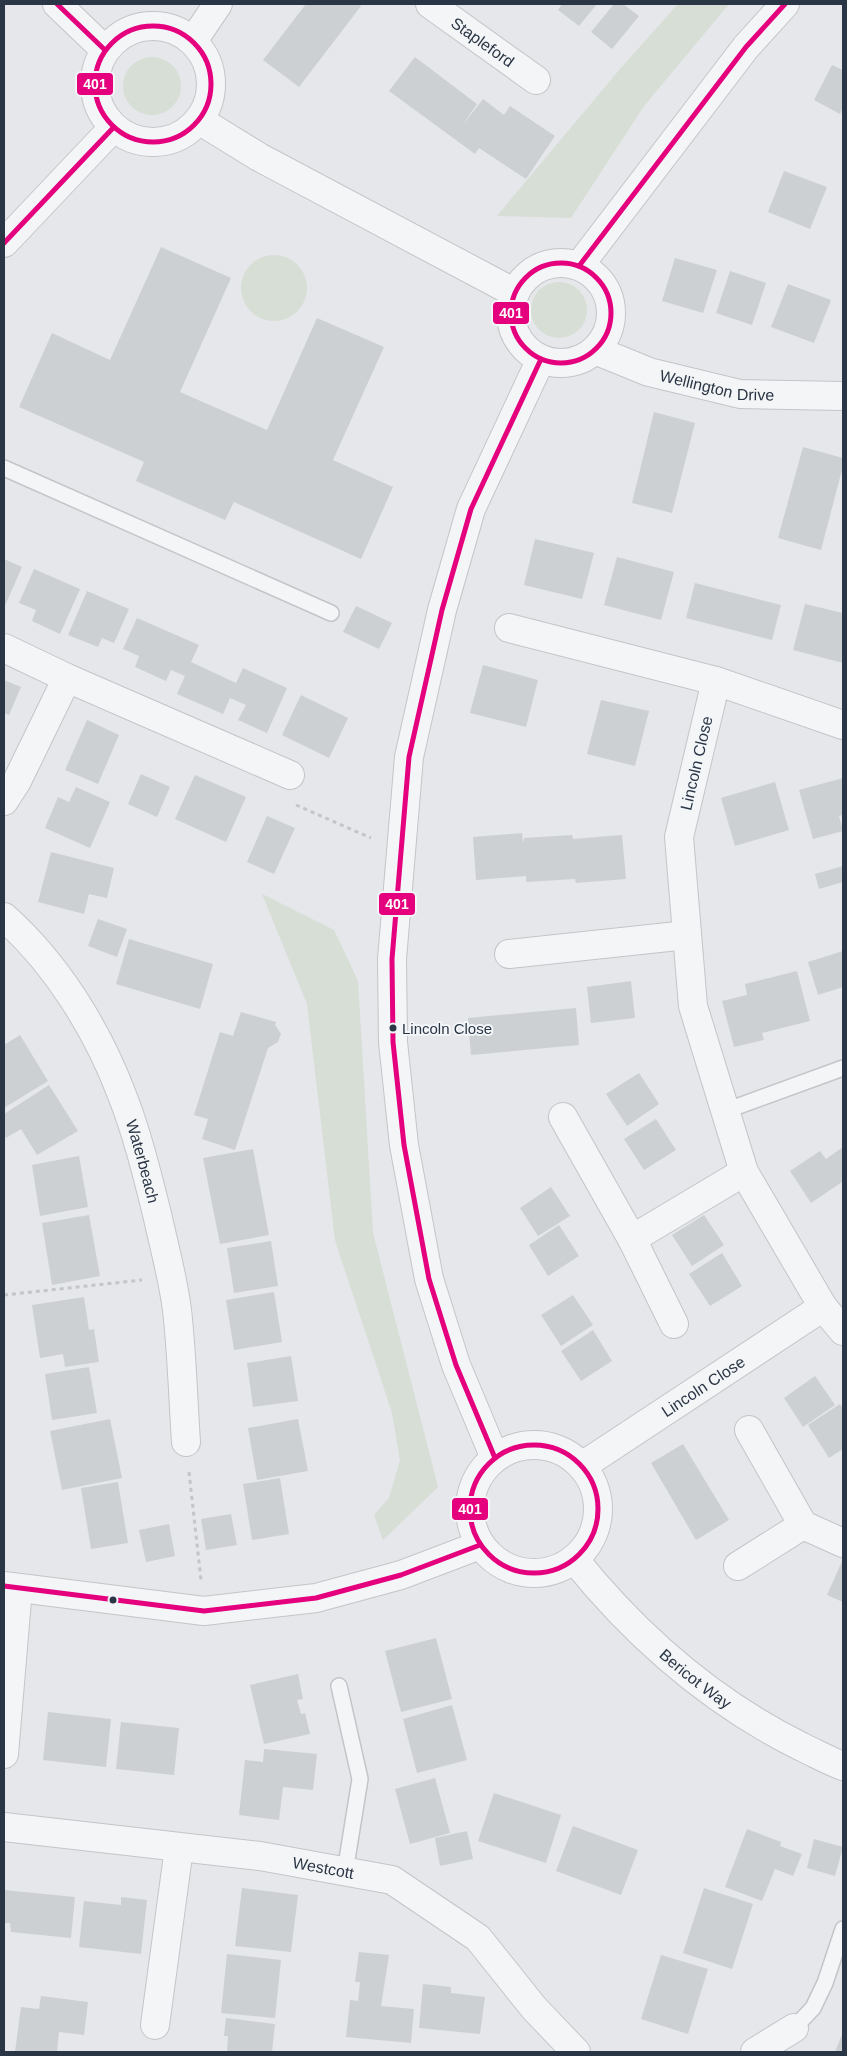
<svg xmlns="http://www.w3.org/2000/svg" width="847" height="2056" viewBox="0 0 847 2056" font-family="Helvetica,sans-serif">
<style>
.green{fill:#d6ded5}
.building{fill:#cdd0d3}
.lines{fill:none;stroke-linecap:round;stroke-linejoin:round}
.service-casing{stroke:#c3c5c8;stroke-width:18}
.minor-casing{stroke:#c3c5c8;stroke-width:30}
.path{stroke:#c3c6c9;stroke-width:3;stroke-dasharray:4 4;stroke-linecap:butt}
.service{stroke:#f4f5f7;stroke-width:15}
.minor{stroke:#f4f5f7;stroke-width:28}
.bus-1-casing{stroke:#f3f6f9;stroke-width:9}
.bus-1{stroke:#e5007d;stroke-width:5}
.bus-dot{fill:#2a3645;stroke:#f3f6f9;stroke-width:2}
.labels{text-anchor:middle;stroke-width:4;stroke-linejoin:round;paint-order:stroke}
.bus-label{font-size:15px;fill:#2a3645;stroke:#f3f6f9;text-anchor:start}
.street-label{font-size:16px;fill:#2a3645;stroke:#f3f6f9}
.line-badge{stroke:#f3f6f9;stroke-width:2}
.badge-label{font-size:14px;text-anchor:middle;font-weight:bold;fill:#fff}
</style>
<rect width="100%" height="100%" fill="#e5e7ea"/>
<g class="green">
<path d="M678,4H729L644,106L571,218L497,216L620,69Z"/>
<circle cx="152" cy="86" r="29"/>
<circle cx="274" cy="288" r="33"/>
<circle cx="559" cy="310" r="28"/>
<path d="M262,894L334,930L358,981L373,1233L438,1487L383,1540L374,1515L389,1498L400,1460L392,1413L335,1240L307,1004Z"/>
</g>
<g class="building">
<path d="M306,4H358L361,6L299,87L263,60Z"/>
<path d="M562,4H597L579,26L558,10Z"/>
<path d="M614,4H623L639,16L612,49L591,32Z"/>
<path d="M415,57L477,104L462,126L483,99L504,115L510,106L555,136L526,179L479,148L475,154L389,91Z"/>
<path d="M832,65L843,70V107L840,114L814,100Z"/>
<path d="M784,171L827,187L810,229L768,212Z"/>
<path d="M161,247L231,278L180,392L267,430L317,318L384,347L333,460L393,487L361,559L234,502L225,520L136,481L144,462L19,407L52,333L110,360Z"/>
<path d="M675,258L717,270L703,313L662,301Z"/>
<path d="M730,271L766,283L752,325L716,313Z"/>
<path d="M788,284L831,300L814,343L771,327Z"/>
<path d="M654,412L695,423L672,513L632,503Z"/>
<path d="M803,447L843,458V466L821,550L778,538Z"/>
<path d="M535,539L594,553L582,599L524,585Z"/>
<path d="M617,557L674,572L661,620L604,605Z"/>
<path d="M4,559L22,567L4,608Z"/>
<path d="M34,569L80,589L60,634L32,621L36,610L19,603Z"/>
<path d="M695,583L781,605L772,640L686,618Z"/>
<path d="M87,591L129,609L114,643L102,638L98,647L68,635Z"/>
<path d="M805,604L843,613V663L793,650Z"/>
<path d="M356,606L392,623L379,649L343,632Z"/>
<path d="M137,618L199,645L191,662L236,683L243,668L287,688L267,733L238,720L246,705L230,698L223,714L177,694L185,676L171,670L166,681L135,667L139,656L123,649Z"/>
<path d="M483,665L538,680L526,727L470,713Z"/>
<path d="M4,680L21,687L9,715L4,713Z"/>
<path d="M301,695L348,718L329,758L282,735Z"/>
<path d="M601,700L649,711L635,766L587,754Z"/>
<path d="M87,720L119,735L98,784L65,770Z"/>
<path d="M141,774L170,787L157,817L128,804Z"/>
<path d="M195,775L246,797L226,842L175,819Z"/>
<path d="M843,778V815L839,816L843,831L813,839L799,790Z"/>
<path d="M775,782L789,830L735,846L721,798Z"/>
<path d="M76,787L110,802L90,848L45,828L58,797L69,802Z"/>
<path d="M267,816L295,828L274,874L247,862Z"/>
<path d="M522,833L523,843L524,838L572,835L573,839L622,835L626,879L576,883L575,879L526,882V876L476,880L473,837Z"/>
<path d="M51,852L114,868L107,898L89,894L84,914L38,902Z"/>
<path d="M843,866V882L819,889L815,874Z"/>
<path d="M98,919L127,929L117,957L88,946Z"/>
<path d="M129,939L213,964L200,1009L116,984Z"/>
<path d="M843,951V987L818,995L808,962Z"/>
<path d="M797,971L810,1021L762,1033L764,1040L734,1047L722,1001L747,995L745,984Z"/>
<path d="M631,981L635,1018L591,1023L587,987Z"/>
<path d="M576,1008L579,1045L471,1055L468,1018Z"/>
<path d="M241,1012L276,1022L275,1025L281,1034L278,1042L268,1048L235,1150L202,1139L208,1119L194,1115L220,1032L233,1036Z"/>
<path d="M20,1035L48,1081L4,1108V1045Z"/>
<path d="M639,1073L659,1104L627,1126L606,1094Z"/>
<path d="M49,1085L78,1131L37,1155L21,1129L6,1138L4,1134V1114Z"/>
<path d="M656,1119L676,1150L644,1170L624,1139Z"/>
<path d="M843,1147V1184L842,1182L811,1203L790,1171L820,1151L826,1159Z"/>
<path d="M253,1149L269,1235L220,1244L203,1158Z"/>
<path d="M79,1156L88,1207L40,1216L32,1165Z"/>
<path d="M551,1187L570,1216L538,1236L520,1208Z"/>
<path d="M89,1215L100,1276L52,1285L42,1223Z"/>
<path d="M704,1215L724,1245L692,1266L672,1235Z"/>
<path d="M559,1225L579,1256L548,1276L529,1245Z"/>
<path d="M271,1241L278,1286L234,1293L227,1248Z"/>
<path d="M722,1253L742,1286L710,1306L689,1274Z"/>
<path d="M274,1292L282,1342L234,1350L226,1300Z"/>
<path d="M573,1295L593,1325L561,1346L541,1315Z"/>
<path d="M84,1297L89,1330L94,1329L99,1362L65,1367L63,1354L40,1358L32,1305Z"/>
<path d="M593,1330L612,1361L581,1381L561,1351Z"/>
<path d="M291,1356L298,1401L253,1407L247,1363Z"/>
<path d="M89,1367L97,1413L52,1420L45,1374Z"/>
<path d="M815,1376L835,1405L803,1427L784,1398Z"/>
<path d="M840,1404L843,1409V1449L829,1458L808,1425Z"/>
<path d="M110,1419L122,1478L62,1490L50,1431Z"/>
<path d="M298,1419L308,1471L257,1480L248,1428Z"/>
<path d="M683,1444L729,1520L696,1540L651,1463Z"/>
<path d="M280,1478L289,1534L252,1540L243,1484Z"/>
<path d="M118,1482L128,1543L91,1549L81,1488Z"/>
<path d="M231,1514L237,1545L206,1550L201,1519Z"/>
<path d="M169,1524L175,1556L146,1562L139,1530Z"/>
<path d="M843,1559V1602L827,1595Z"/>
<path d="M436,1638L452,1699L401,1712L385,1651Z"/>
<path d="M298,1674L303,1699L297,1700L301,1714L305,1713L310,1734L264,1744L250,1685Z"/>
<path d="M452,1705L467,1760L417,1773L403,1719Z"/>
<path d="M48,1712L111,1719L106,1767L43,1760Z"/>
<path d="M121,1722L179,1728L174,1775L116,1769Z"/>
<path d="M264,1749L317,1754L313,1790L283,1787L279,1820L239,1815L245,1760L263,1762Z"/>
<path d="M435,1778L450,1833L410,1844L395,1789Z"/>
<path d="M494,1793L561,1815L546,1863L478,1841Z"/>
<path d="M573,1826L638,1850L621,1895L556,1871Z"/>
<path d="M747,1829L781,1842L780,1846L802,1854L793,1876L775,1869L762,1901L725,1887Z"/>
<path d="M467,1831L473,1859L440,1866L435,1838Z"/>
<path d="M814,1839L843,1847L835,1876L807,1868Z"/>
<path d="M242,1888L298,1895L291,1952L235,1946Z"/>
<path d="M704,1888L753,1904L732,1969L683,1953Z"/>
<path d="M4,1890L75,1897L71,1938L11,1932L10,1923H4Z"/>
<path d="M121,1897L147,1900L141,1954L79,1947L84,1901L121,1905Z"/>
<path d="M359,1952L389,1955L381,2006L414,2009L411,2043L346,2037L350,2000L358,2001L360,1982H355Z"/>
<path d="M227,1954L281,1960L275,2018L221,2013Z"/>
<path d="M661,1955L708,1969L688,2034L641,2019Z"/>
<path d="M423,1984L451,1987V1993L485,1997L480,2034L419,2028Z"/>
<path d="M41,1996L88,2002L84,2035L59,2032L57,2052H15L21,2007L39,2009Z"/>
<path d="M226,2018L275,2024L272,2052H227L228,2036H224Z"/>
<path d="M843,2032V2052H835Z"/>
</g>
<g class="lines">
<defs>
<g id="service">
<path d="M4,468L331,613"/>
<path d="M725,1111L843,1068"/>
<path d="M339,1686L360,1779L345,1872"/>
<path d="M794,2028L813,2008L825,1983L843,1929"/>
</g>
<g id="minor">
<path d="M57,4L105,50"/>
<path id="s1" d="M430,4L536,80"/>
<circle cx="153" cy="84" r="58"/>
<path d="M193,41L218,4"/>
<path d="M199,120L259,157L515,293"/>
<path d="M4,243L113,128"/>
<circle cx="561" cy="313" r="50"/>
<path d="M579,266L746,47L785,4"/>
<path id="s2" d="M595,350L649,372L740,394L843,396"/>
<path d="M509,628L716,681L843,725"/>
<path d="M4,648L67,678L290,775"/>
<path d="M716,681L679,837L693,1006L744,1172L823,1307L843,1331"/>
<path d="M4,801L17,781L67,678"/>
<path id="s3" d="M4,917C56,963 97,1029 122,1095C137,1133 147,1174 157,1214C164,1246 173,1278 177,1310C182,1354 183,1398 186,1442"/>
<path d="M509,954L687,935"/>
<path d="M563,1117L632,1239L674,1324"/>
<path d="M632,1239L744,1172"/>
<path d="M749,1430L803,1525L843,1543"/>
<circle cx="534" cy="1509" r="64"/>
<path d="M495,1458L456,1365L429,1279L404,1145L393,1042L392,959L409,757L442,610L471,509L541,359"/>
<path id="s4" d="M582,1466L823,1307"/>
<path id="s5" d="M574,1559C636,1636 713,1703 802,1747C815,1753 829,1761 843,1766"/>
<path d="M738,1566L803,1525"/>
<path d="M4,1586L204,1611L316,1598L401,1575L480,1545"/>
<path d="M4,1754L18,1588"/>
<path id="s6" d="M4,1827L260,1856L392,1880L478,1938L534,2008L576,2052"/>
<path d="M155,2025L179,1848"/>
<path d="M755,2052L794,2028"/>
</g>
</defs>
<use href="#service" class="service-casing"/>
<use href="#minor" class="minor-casing"/>
<g class="path">
<path d="M296,805L371,838"/>
<path d="M4,1295L142,1280"/>
<path d="M189,1472L201,1580"/>
</g>
<use href="#service" class="service"/>
<use href="#minor" class="minor"/>
<defs>
<g id="bus-1">
<path d="M57,4L105,50"/>
<circle cx="153" cy="84" r="58"/>
<path d="M4,243L113,128"/>
<circle cx="561" cy="313" r="50"/>
<path d="M579,266L746,47L785,4"/>
<circle cx="534" cy="1509" r="64"/>
<path d="M495,1458L456,1365L429,1279L404,1145L393,1042L392,959L409,757L442,610L471,509L541,359"/>
<path d="M4,1586L204,1611L316,1598L401,1575L480,1545"/>
</g>
</defs>
<use href="#bus-1" class="bus-1-casing"/>
<use href="#bus-1" class="bus-1"/>
</g>
<g class="bus-dot">
<circle cx="393" cy="1028" r="4.5"/>
<circle cx="113" cy="1600" r="4.5"/>
</g>
<g class="labels">
<g class="bus-label">
<text x="402" y="1034">Lincoln Close</text>
</g>
<g class="street-label">
<text dy="6" stroke="none"><textPath href="#s1" startOffset="65">Stapleford</textPath></text>
<text dy="6" stroke="none"><textPath href="#s2" startOffset="128">Wellington Drive</textPath></text>
<text transform="translate(696 763) rotate(-77)" y="6">Lincoln Close</text>
<text dy="6" stroke="none"><textPath href="#s3" startOffset="285">Waterbeach</textPath></text>
<text dy="6" stroke="none"><textPath href="#s4" startOffset="145">Lincoln Close</textPath></text>
<text dy="6" stroke="none"><textPath href="#s5" startOffset="171">Bericot Way</textPath></text>
<text dy="6" stroke="none"><textPath href="#s6" startOffset="322">Westcott</textPath></text>
</g>
</g>
<g class="line-badge">
<rect x="76" y="72" width="38" height="24" rx="5" fill="#e5007d"/>
<rect x="492" y="301" width="38" height="24" rx="5" fill="#e5007d"/>
<rect x="378" y="892" width="38" height="24" rx="5" fill="#e5007d"/>
<rect x="451" y="1497" width="38" height="24" rx="5" fill="#e5007d"/>
</g>
<g class="badge-label">
<text x="95" y="89">401</text>
<text x="511" y="318">401</text>
<text x="397" y="909">401</text>
<text x="470" y="1514">401</text>
</g>
<rect width="847" height="2056" fill="none" stroke="#2a3645" stroke-width="10"/>
</svg>
